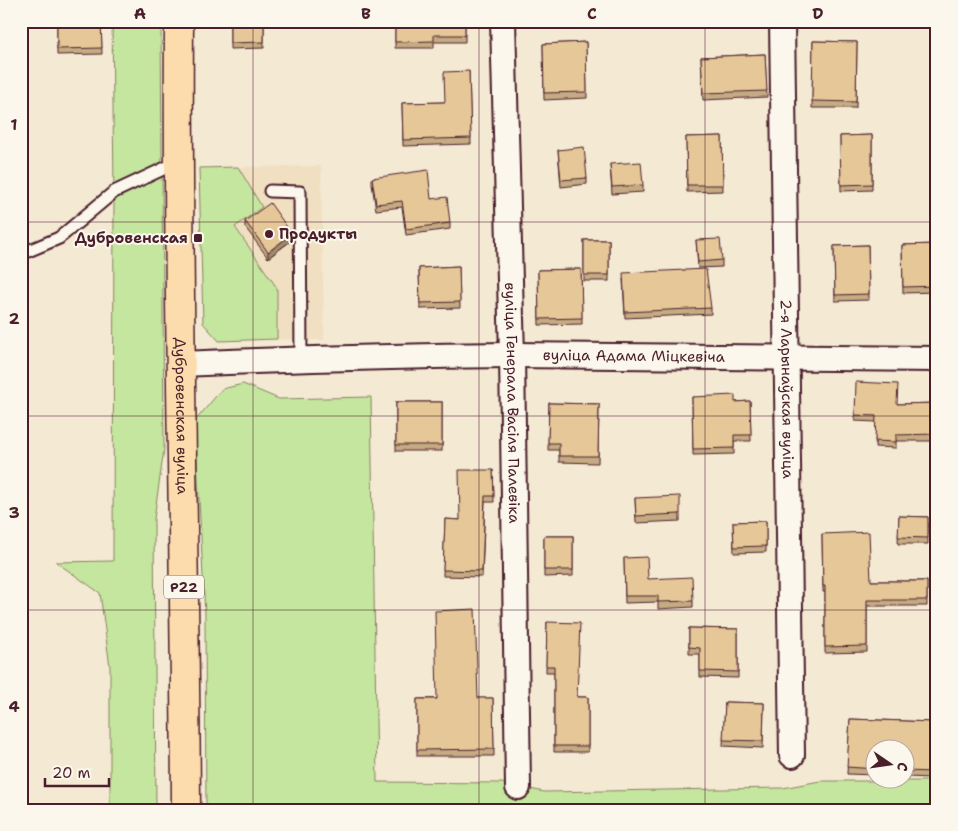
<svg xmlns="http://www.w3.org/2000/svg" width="958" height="831" viewBox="0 0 958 831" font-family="'Shantell Sans',sans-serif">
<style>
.built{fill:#f0dfc1}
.green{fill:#c5e69e;stroke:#888264}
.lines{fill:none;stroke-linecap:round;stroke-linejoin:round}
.service-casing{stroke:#4a1f2b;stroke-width:15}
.minor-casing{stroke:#4a1f2b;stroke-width:28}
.primary-casing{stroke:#4a1f2b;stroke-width:31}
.service{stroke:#fbf7ec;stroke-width:11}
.minor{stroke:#fbf7ec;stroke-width:24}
.primary{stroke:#fcdcac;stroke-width:28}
.wall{fill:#c5ab83;stroke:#4a1f2b}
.shaded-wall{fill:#a08b6a;stroke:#4a1f2b}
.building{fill:#e5c798;stroke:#4a1f2b}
.grid{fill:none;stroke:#4a1f2b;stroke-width:1;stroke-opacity:0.55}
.poi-dot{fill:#4a1f2b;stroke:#fbf7ec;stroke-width:2}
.labels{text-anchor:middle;stroke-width:4;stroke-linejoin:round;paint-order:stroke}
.shield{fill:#fbf7ec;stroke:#7f6065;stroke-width:1}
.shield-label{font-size:14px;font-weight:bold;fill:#4a1f2b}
.poi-label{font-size:15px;font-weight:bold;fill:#4a1f2b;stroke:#fbf7ec;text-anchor:start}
.street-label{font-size:15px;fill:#4a1f2b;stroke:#fbf7ec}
.neatline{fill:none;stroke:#4a1f2b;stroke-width:2}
.grid-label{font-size:16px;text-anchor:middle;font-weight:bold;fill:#4a1f2b}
</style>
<rect width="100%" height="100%" fill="#f4e9d3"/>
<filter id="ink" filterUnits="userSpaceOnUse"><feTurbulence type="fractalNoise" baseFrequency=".02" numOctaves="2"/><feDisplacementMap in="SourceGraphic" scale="10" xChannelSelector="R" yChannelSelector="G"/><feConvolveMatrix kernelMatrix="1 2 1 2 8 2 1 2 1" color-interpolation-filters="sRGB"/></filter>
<g filter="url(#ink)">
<path class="built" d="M321,166L324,340L277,339V288L235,226L262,207L238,167Z"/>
<g class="green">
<path d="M112,21H141L161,24L164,449L154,519L156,810H110V667L100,593L56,562L113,561L114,192Z"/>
<path d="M238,167L262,207L235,227L277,288V339L219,341L203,323L199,168Z"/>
<path d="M243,384L279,399L371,397L377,782L502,783L544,792L783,788L820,781H937V810H206L205,615L195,421L222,389Z"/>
</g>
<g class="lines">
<defs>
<g id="service">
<path d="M270,191L300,192L301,359"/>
<path d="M21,254L59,238L114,192L178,162"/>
</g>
<g id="minor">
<path id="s1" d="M503,21L512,355L518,787"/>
<path id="s2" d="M782,21L792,755"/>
<path id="s3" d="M182,364C292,359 402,356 512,355C653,355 795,359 937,359"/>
</g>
<g id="primary">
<path id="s4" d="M179,21C177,284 185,547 186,810"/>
</g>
</defs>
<use href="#service" class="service-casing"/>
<use href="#minor" class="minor-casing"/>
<use href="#primary" class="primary-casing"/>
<use href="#service" class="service"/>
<use href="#minor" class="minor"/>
<use href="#primary" class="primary"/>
</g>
<g class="wall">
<path d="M57,21H101L102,54L57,55Z"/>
<path d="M230,21H264V48L230,49Z"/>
<path d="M395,21H465V42H434V48H395Z"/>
<path d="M813,41L857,42L856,108H812Z"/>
<path d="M586,42L587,98L544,100L543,44Z"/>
<path d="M765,54L767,97L703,100L701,57Z"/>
<path d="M469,71L471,144L403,146L402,103L445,102Z"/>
<path d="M872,135V190L841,191L840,136Z"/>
<path d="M722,136L723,191L687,192L686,137Z"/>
<path d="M558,150L587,178V184L561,187Z"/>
<path d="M610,164L643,185V192L612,194Z"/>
<path d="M372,178L431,199L450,223V229L406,235L402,207L376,210L372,184Z"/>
<path d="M245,221L292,240L268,258L245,227Z"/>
<rect x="584" y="240" width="25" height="41"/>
<path d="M696,240L722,260V267L698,268Z"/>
<path d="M937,244V292L903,293L902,245Z"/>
<path d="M868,245L869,300L835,301L834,246Z"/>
<path d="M459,266L460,308L420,309L419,268Z"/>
<path d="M581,269L582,324L539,325L538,270Z"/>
<path d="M623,279L711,308V314L625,318Z"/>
<path d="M692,397L735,402L750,401L751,441H734V454L693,455Z"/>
<rect x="396" y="402" width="46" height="49"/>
<path d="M549,403L599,404L598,463L559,462V450H548Z"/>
<path d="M937,403V441H896V448L875,447L876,422L855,421V415L898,404Z"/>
<path d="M493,470L494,502H485L482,577L443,576L445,519L460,520Z"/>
<rect x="934" y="491" width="3" height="27"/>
<path d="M635,498L680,514V521L636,523Z"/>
<path d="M899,516L928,517V544H898Z"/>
<path d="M766,521V552L734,553L733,522Z"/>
<path d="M822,534L871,581H927V606H867V652L825,653V592H823Z"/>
<path d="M544,536H573V576L544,577Z"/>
<path d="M624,558L648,579L693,601V607L658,609V602L625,603Z"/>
<path d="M547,622L578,697H588V752H554V672H546Z"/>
<path d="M689,628L738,629V678L700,677V654H689Z"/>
<path d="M493,698L494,756H417V699Z"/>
<path d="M725,702L764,703L763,748L723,746Z"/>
<path d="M850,719L933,722L932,778L906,777V748H876V775L847,774Z"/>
</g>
<path class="shaded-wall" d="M292,234V240L268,258V252Z"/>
<g class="building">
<path d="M57,21H101L102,48L57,49Z"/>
<path d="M230,21H264V42L230,43Z"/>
<path d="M395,21H465V35H434V41L395,42Z"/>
<path d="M813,41L857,42L856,102L812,101Z"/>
<path d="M586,42L587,92L544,93L543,44Z"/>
<path d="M765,54L767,91L703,93L701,57Z"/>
<path d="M469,71L471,138L403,140L402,103L445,102L444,72Z"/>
<path d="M872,135V184L841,185L840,136Z"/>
<path d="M722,136L723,185H687L686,137Z"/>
<path d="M584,147L587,178L561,180L558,150Z"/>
<path d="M641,162L643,185L612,187L610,164Z"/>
<path d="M428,170L431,199L447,197L450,223L406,229L402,201L376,204L372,178Z"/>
<path d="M270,203L292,234L268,252L245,221Z"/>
<path d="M720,239L722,260L698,262L696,240Z"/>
<rect x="584" y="240" width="25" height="35"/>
<path d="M937,244V286L903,287L902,245Z"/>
<path d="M868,245L869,294L835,295L834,246Z"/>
<path d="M459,266L460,302L420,303L419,268Z"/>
<path d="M581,269L582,318L539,319L538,270Z"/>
<path d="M706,269L711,308L625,312L623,273Z"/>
<path d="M856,382L898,384L897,404L937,403V434L896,435V442L875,441L876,416L855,415Z"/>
<path d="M735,395V402L750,401L751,435H734V448L693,449L692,397Z"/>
<rect x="396" y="402" width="46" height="43"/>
<path d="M549,403L599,404L598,456H559V443H548Z"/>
<path d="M459,470H493L494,496H485L482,571L443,570L445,519L460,520Z"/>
<rect x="934" y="491" width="3" height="21"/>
<path d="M680,496V514L636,516L635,498Z"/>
<path d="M899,516L928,517V538L898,537Z"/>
<path d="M766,521V546L734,547L733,522Z"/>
<path d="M869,532L871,581H927V600H867V646L825,647V586H823L822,534Z"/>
<rect x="544" y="536" width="29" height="34"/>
<path d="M647,557L648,579L692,577L693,601L658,602V596H625L624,558Z"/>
<path d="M475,609L478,698H493L494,749L417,750V699H437L435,611Z"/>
<path d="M547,622L580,623L577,697H588V746H554V666H546Z"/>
<path d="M689,628L738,629V672L700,671V648L689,647Z"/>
<path d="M725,702L764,703L763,741L723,740Z"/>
<path d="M850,719L933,722L932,772L906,771V748H876V769L847,767Z"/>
</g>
</g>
<path class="grid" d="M253,21V810M479,21V810M705,21V810M21,222H937M21,416H937M21,610H937"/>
<g class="poi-dot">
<circle cx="269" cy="234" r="5"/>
<rect x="193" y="233" width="10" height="10" rx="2.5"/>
</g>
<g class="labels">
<rect class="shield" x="164" y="575.5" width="40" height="23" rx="4"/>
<g class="shield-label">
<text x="184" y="592">Р22</text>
</g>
<g class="poi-label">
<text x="279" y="239">Продукты</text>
<text x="188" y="243" text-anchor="end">Дубровенская</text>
</g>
<g class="street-label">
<text dy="5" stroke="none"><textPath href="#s3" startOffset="452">вуліца Адама Міцкевіча</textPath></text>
<text dy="5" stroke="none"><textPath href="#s2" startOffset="368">2-я Ларынаўская вуліца</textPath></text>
<text dy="5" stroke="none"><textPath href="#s1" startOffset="382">вуліца Генерала Васіля Палевіка</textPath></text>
<text dy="5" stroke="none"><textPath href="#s4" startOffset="395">Дубровенская вуліца</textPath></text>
</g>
</g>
<rect width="958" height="831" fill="none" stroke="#fbf7ec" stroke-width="55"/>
<g transform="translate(890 764) rotate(103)"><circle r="24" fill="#fbf7ec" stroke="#b4a19f"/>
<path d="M0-4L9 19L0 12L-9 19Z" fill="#4a1f2b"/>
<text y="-8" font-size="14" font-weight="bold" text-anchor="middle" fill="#4a1f2b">С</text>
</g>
<path d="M45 778v8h64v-8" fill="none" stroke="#4a1f2b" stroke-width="2.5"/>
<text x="52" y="778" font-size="15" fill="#4a1f2b" stroke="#fbf7ec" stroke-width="4" paint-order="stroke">20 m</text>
<rect x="28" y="28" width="902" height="776" class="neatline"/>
<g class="grid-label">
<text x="140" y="19">A</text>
<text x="366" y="19">B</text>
<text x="592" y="19">C</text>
<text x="818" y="19">D</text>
<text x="14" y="130">1</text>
<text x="14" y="324">2</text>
<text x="14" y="518">3</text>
<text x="14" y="712">4</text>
</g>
</svg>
